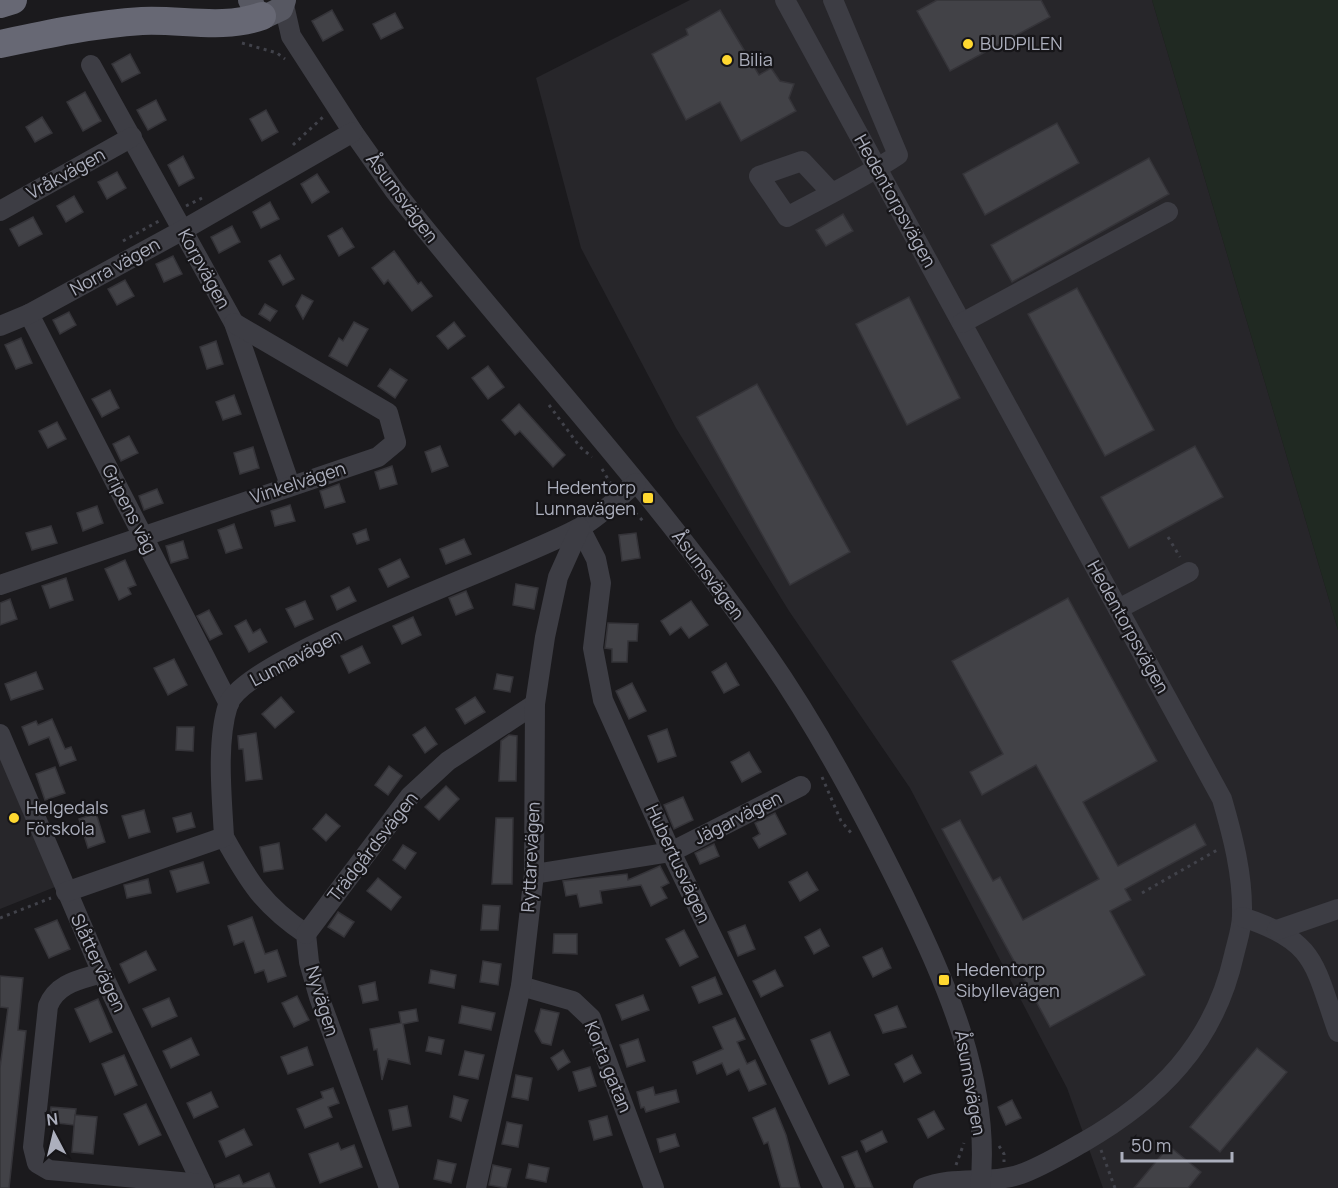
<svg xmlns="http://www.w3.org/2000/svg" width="1338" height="1188" viewBox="0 0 1338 1188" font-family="Manrope,sans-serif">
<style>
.built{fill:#27262a}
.green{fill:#202922}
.building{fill:#424247;stroke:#353439;stroke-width:1.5}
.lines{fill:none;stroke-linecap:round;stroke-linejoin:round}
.path{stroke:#41424a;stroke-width:3;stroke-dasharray:3 4.5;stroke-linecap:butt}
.minor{stroke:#3d3d44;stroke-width:20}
.major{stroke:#575862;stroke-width:24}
.highway{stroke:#676874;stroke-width:28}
.poi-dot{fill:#ffd830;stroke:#161518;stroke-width:2}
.labels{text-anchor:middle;stroke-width:4.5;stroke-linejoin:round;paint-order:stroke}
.poi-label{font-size:18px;fill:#acafbd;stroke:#161518;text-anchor:start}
.street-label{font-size:18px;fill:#acafbd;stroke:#161518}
</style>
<rect width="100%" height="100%" fill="#1b1a1d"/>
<g class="built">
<path d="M690,0H1152L1338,630V1188H1103L1067,1088L910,788L789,611L676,428L581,248L536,78Z"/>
<path d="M0,749L55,887L0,909Z"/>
</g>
<path class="green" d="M1152,0H1338V630Z"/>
<g class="building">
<path d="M937,0H1041L1050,17L950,71L917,11Z"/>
<path d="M332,10L343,30L323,41L312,21Z"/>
<path d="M720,10L759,75L771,68L780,81L794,84L789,98L796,111L741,141L720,102L686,120L652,54L688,35L686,29Z"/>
<path d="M395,13L403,28L381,39L373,24Z"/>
<path d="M130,54L140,73L122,82L112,64Z"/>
<path d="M85,92L101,121L83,131L67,102Z"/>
<path d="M156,100L166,120L148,130L137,110Z"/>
<path d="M266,110L278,132L262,141L250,119Z"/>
<path d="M42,117L52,133L35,142L26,127Z"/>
<path d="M1057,123L1079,163L985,215L963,174Z"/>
<path d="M183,156L194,178L179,186L168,165Z"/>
<path d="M1149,158L1169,194L1012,282L991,245Z"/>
<path d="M117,172L126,188L107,199L98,182Z"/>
<path d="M317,174L329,192L312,203L301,184Z"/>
<path d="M74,196L83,212L66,222L57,206Z"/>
<path d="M270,202L279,219L261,228L253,212Z"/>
<path d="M843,214L853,231L826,246L816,230Z"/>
<path d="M33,217L42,234L19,246L10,229Z"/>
<path d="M232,226L240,242L219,253L211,237Z"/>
<path d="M342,228L354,247L339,256L328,236Z"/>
<path d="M394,251L418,284L421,282L432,296L412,311L388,280L384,284L372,268Z"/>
<path d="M280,255L294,279L283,285L269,261Z"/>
<path d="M173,256L182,274L164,282L156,264Z"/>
<path d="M125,280L134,296L117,305L108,289Z"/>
<path d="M1077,288L1154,430L1105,456L1028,314Z"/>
<path d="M302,295L313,301L303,319L296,306Z"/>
<path d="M909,297L960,398L907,425L856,324Z"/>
<path d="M265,304L277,311L270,321L259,314Z"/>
<path d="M69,312L76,325L60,334L53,320Z"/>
<path d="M354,322L368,329L347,366L329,356L339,338L343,341Z"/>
<path d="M454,322L465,336L448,349L437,336Z"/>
<path d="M21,338L32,363L16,369L5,345Z"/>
<path d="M216,341L223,364L207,369L200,347Z"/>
<path d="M488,366L504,387L488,399L472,378Z"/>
<path d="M390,369L407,380L395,398L378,386Z"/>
<path d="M757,384L850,552L790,585L697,417Z"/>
<path d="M110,390L119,408L102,417L92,399Z"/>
<path d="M234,395L241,414L223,420L216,402Z"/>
<path d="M519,404L565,455L553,467L520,431L515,435L502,420Z"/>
<path d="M57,422L66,439L48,448L39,431Z"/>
<path d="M129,436L138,453L121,461L113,444Z"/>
<path d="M440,446L448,466L432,472L425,452Z"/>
<path d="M1195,446L1223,497L1129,548L1101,497Z"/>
<path d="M253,447L259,468L240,474L234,453Z"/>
<path d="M392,466L397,484L380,489L375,472Z"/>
<path d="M339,484L345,502L325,508L320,491Z"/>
<path d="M157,489L163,503L144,510L139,496Z"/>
<path d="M290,505L295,521L275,526L271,511Z"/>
<path d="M97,506L103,523L83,531L77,513Z"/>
<path d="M234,524L242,548L226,553L218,530Z"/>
<path d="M51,526L57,543L32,550L26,533Z"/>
<path d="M366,529L369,540L357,544L353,534Z"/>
<path d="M636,533L640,558L622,561L619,535Z"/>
<path d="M464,539L471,554L446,564L440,549Z"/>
<path d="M183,541L188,558L171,563L166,546Z"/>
<path d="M400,559L409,577L388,587L379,569Z"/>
<path d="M125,560L136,585L128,588L131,594L119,600L105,569Z"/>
<path d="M66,578L73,600L50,608L42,586Z"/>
<path d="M516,584L538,588L534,609L513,605Z"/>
<path d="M349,587L356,601L337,610L331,596Z"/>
<path d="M466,591L473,608L456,615L449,598Z"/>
<path d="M1068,598L1157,761L1083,802L1118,866L1195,824L1206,845L1125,889L1131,900L1110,911L1145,975L1050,1027L942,829L960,820L993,881L1000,877L1023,920L1099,879L1036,765L982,795L970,772L1003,754L952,661Z"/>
<path d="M10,599L17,619L0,625V603Z"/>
<path d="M305,601L313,619L295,627L286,609Z"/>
<path d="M691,601L708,625L689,638L681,627L670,635L661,621Z"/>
<path d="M209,610L222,634L210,640L197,616Z"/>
<path d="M413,617L421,635L402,644L393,626Z"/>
<path d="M246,620L253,633L260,629L267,642L249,652L235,626Z"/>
<path d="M608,623L638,624L637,641H628L627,662H612V649L605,648Z"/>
<path d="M362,646L370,663L349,673L341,656Z"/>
<path d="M174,659L187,685L168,695L154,668Z"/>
<path d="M726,663L739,685L724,693L712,672Z"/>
<path d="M36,672L43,689L11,700L5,684Z"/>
<path d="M497,674L513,677L510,692L494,689Z"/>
<path d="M632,683L646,711L629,719L616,691Z"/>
<path d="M281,697L294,712L275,728L262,714Z"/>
<path d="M475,697L485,712L465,724L456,709Z"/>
<path d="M52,719L65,749L71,747L76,760L60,766L49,737L29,745L22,727L36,721L38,725Z"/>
<path d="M177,727H194L193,751L176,750Z"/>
<path d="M425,727L437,744L425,753L413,735Z"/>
<path d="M667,729L676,756L658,762L648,736Z"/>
<path d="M256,733L262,779L246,781L243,749H239L238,736Z"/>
<path d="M509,735L517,736L516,781H499L501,741Z"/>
<path d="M749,752L761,772L742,782L731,762Z"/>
<path d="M389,766L402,776L388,795L375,785Z"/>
<path d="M55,767L65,793L45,800L36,774Z"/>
<path d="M446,786L459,799L439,820L425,807Z"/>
<path d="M683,797L693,820L674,829L664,805Z"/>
<path d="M144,810L150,832L129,838L122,816Z"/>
<path d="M96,813L105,842L88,848L79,819Z"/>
<path d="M191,813L195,827L177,832L173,818Z"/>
<path d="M775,813L786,834L759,848L753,838L760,834L755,823Z"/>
<path d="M326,814L340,826L326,841L313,829Z"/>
<path d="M496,818H513L512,884H492Z"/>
<path d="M279,843L283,869L264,872L260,847Z"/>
<path d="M714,844L719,856L700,864L695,853Z"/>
<path d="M403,845L416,853L405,869L393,860Z"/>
<path d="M203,862L209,883L177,892L170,871Z"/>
<path d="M660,866L669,883L661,887L667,898L651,906L641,885L600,891L602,903L580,907L577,894L566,896L563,881L627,874L628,880Z"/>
<path d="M807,872L818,890L800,901L789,882Z"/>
<path d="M378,878L401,897L391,910L367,891Z"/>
<path d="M148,879L151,893L127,898L124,885Z"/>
<path d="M483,905L500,906L498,930H481Z"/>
<path d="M338,912L354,922L344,937L328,927Z"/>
<path d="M252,917L265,954L277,950L286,976L268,982L264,970L255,973L244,941L234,945L228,926Z"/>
<path d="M57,920L70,949L49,958L35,929Z"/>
<path d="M745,925L755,949L738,956L728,932Z"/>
<path d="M820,929L829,946L814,954L805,937Z"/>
<path d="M684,930L698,957L680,966L666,939Z"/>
<path d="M554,934H577V954L553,953Z"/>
<path d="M882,948L891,968L873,977L863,957Z"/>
<path d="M146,951L156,970L129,983L120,964Z"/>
<path d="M483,961L501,964L498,985L480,982Z"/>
<path d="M431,970L456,975L454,988L429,983Z"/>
<path d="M775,970L783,986L761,997L753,981Z"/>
<path d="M0,976L23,978L18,1030L26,1031L9,1188H0V1068L8,1008L0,1007Z"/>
<path d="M715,977L722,994L699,1003L692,987Z"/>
<path d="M375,982L378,1000L363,1003L359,986Z"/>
<path d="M643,995L649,1010L622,1020L616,1005Z"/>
<path d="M297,996L309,1020L294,1027L282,1003Z"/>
<path d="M169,998L177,1016L152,1027L143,1009Z"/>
<path d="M98,999L112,1032L90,1042L75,1009Z"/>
<path d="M462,1006L495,1013L491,1030L459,1023Z"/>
<path d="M897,1006L906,1027L883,1033L875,1015Z"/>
<path d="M416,1009L418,1021L403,1024L410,1064L388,1059L382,1080L377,1049L374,1050L370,1029L401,1023L399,1012Z"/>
<path d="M541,1009L559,1013L551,1045L542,1043L535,1031Z"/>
<path d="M735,1018L745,1039L737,1042L747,1064L755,1060L766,1084L749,1091L739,1069L727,1075L722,1063L697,1074L693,1062L723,1049L713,1027Z"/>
<path d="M830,1032L849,1075L829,1084L811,1040Z"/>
<path d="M429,1037L444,1040L441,1054L426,1051Z"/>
<path d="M191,1038L199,1055L171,1068L163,1051Z"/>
<path d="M638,1039L645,1061L627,1067L620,1045Z"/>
<path d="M307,1047L313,1065L288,1074L281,1057Z"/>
<path d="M1257,1048L1287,1072L1220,1152L1190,1127Z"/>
<path d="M563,1050L570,1062L558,1070L551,1058Z"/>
<path d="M465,1051L484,1055L478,1079L459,1075Z"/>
<path d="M124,1055L137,1085L115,1095L102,1064Z"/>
<path d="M912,1055L921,1073L904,1082L895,1064Z"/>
<path d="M590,1067L596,1086L579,1091L573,1072Z"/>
<path d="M516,1075L532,1078L528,1100L512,1097Z"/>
<path d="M653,1087L655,1095L676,1090L679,1102L646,1112L644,1107L641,1108L637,1092Z"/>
<path d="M333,1088L339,1103L328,1107L332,1117L305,1128L297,1109L323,1098L321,1092Z"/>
<path d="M211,1092L218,1107L194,1118L187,1103Z"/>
<path d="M454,1096L468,1100L461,1121L450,1117Z"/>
<path d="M1012,1100L1021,1118L1006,1125L998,1107Z"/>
<path d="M146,1104L161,1135L139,1145L124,1114Z"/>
<path d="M407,1106L411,1126L393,1130L389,1110Z"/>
<path d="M51,1107L76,1109L74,1125L49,1122Z"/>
<path d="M775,1108L786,1135L800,1188H781L768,1142L764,1144L753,1118Z"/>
<path d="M934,1111L944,1129L928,1138L918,1119Z"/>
<path d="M75,1115L97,1117L93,1154L72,1152Z"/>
<path d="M607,1116L612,1135L594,1140L589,1121Z"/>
<path d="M507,1122L522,1125L518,1147L502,1144Z"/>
<path d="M244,1129L252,1145L226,1157L219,1141Z"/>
<path d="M882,1131L887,1142L866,1152L861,1141Z"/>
<path d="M675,1134L679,1146L660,1152L657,1139Z"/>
<path d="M338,1143L341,1150L354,1145L362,1167L320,1183L309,1154Z"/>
<path d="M1169,1146L1201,1172L1188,1188H1134Z"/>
<path d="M857,1151L873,1188H856L842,1157Z"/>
<path d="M438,1160L456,1164L451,1183L434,1179Z"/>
<path d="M529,1164L549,1168L546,1182L526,1178Z"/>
<path d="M493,1165L511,1169L506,1188L489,1185Z"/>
<path d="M269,1173L275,1188H216L215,1185L239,1175L243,1184Z"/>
</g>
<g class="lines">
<g class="path">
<path d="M242,43L277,53L285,59"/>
<path d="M293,145L323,117"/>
<path d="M186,206L202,198"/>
<path d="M123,241L159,221"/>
<path d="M549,405L580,447L592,457"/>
<path d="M602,469L611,484"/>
<path d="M630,507L644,522"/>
<path d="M1168,537L1180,557"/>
<path d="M822,777L841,821L852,834"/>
<path d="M1142,893L1219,849"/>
<path d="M0,918L51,898"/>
<path d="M958,975L963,973"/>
<path d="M999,1146L1004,1154V1162"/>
<path d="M1101,1150L1115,1188"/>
<path d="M956,1165L964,1143"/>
</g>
<g class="minor">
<path d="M785,0L1222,799C1233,837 1243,875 1242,915C1242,928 1237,942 1234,955C1214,1044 1159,1099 1082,1143C1062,1154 1043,1166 1021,1174C990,1185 954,1175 923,1188"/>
<path d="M284,5L291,36L353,132L394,190C516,345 653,489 765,652C818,728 862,811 903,894C947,985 992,1084 980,1188"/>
<path d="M91,65L234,323L290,485"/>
<path d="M832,193L802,161L759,176L787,217C824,197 862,179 898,155L833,0"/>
<path d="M0,211L132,137"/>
<path d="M29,314L229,704"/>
<path d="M962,323L1168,212"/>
<path d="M0,326L29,314L183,230L353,132"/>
<path d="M580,528L596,559L601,583L593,648L603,700L671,852L834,1188"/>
<path d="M0,585L378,457L396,442L388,413L234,323"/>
<path d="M1118,609L1189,572"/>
<path d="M0,734L102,973L204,1188"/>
<path d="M224,837C249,882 263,905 306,934L309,962L319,997L389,1188"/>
<path d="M534,874L671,852L801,786"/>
<path d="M66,892L224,837C222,798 216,743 228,705C244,657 523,560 579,528C600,517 618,497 636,483"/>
<path d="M1242,917C1317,941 1314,965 1338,1032"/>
<path d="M1277,930L1338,909"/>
<path d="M306,934L410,796L448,761L535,704"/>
<path d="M102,973C79,980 57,983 48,1006L33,1147L37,1163L49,1170L202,1184"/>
<path d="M521,986L573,1001L591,1018L654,1188"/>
<path d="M476,1188L521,986L534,874L535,704L545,637L558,577L580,528"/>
</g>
<path class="major" d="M250,0L256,12L266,16L281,9L284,0"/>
<g class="highway">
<path d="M0,4L13,0"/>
<path d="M0,44C47,34 94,24 142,21C183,19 222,30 262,16"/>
</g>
</g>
<g class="poi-dot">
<circle cx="968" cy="44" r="6"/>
<circle cx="727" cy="60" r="6"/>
<rect x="642" y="492" width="12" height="12" rx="3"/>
<circle cx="14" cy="818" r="6"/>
<rect x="938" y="974" width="12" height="12" rx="3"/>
</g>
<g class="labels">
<g class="poi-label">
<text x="980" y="50">BUDPILEN</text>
<text x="739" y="66">Bilia</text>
<text x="636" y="494" text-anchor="end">Hedentorp<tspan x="636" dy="21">Lunnavägen</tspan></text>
<text x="26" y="814">Helgedals<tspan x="26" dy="21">Förskola</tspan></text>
<text x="956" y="976">Hedentorp<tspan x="956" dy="21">Sibyllevägen</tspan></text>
</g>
<g class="street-label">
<text transform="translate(66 174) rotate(-29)" y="6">Vråkvägen</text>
<text transform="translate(402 198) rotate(53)" y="6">Åsumsvägen</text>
<text transform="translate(895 201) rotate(61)" y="6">Hedentorpsvägen</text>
<text transform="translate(115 267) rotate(-29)" y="6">Norra vägen</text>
<text transform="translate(204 269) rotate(61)" y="6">Korpvägen</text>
<text transform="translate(298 483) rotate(-18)" y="6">Vinkelvägen</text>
<text transform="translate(129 509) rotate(63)" y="6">Gripens väg</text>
<text transform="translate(708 575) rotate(53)" y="6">Åsumsvägen</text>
<text transform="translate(1128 627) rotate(61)" y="6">Hedentorpsvägen</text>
<text transform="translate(296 658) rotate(-28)" y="6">Lunnavägen</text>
<text transform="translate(738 818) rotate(-27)" y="6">Jägarvägen</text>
<text transform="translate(373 847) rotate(-52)" y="6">Trädgårdsvägen</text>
<text transform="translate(531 857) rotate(-87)" y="6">Ryttarevägen</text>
<text transform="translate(678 864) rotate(65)" y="6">Hubertusvägen</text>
<text transform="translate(98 963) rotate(65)" y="6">Slåttervägen</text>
<text transform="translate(322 1001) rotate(73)" y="6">Nyvägen</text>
<text transform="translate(608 1067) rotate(68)" y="6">Korta gatan</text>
<text transform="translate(970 1083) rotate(80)" y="6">Åsumsvägen</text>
</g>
</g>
<g transform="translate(54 1134) rotate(353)" stroke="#161518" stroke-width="4.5" paint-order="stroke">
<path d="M0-4.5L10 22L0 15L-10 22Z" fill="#acafbd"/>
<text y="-9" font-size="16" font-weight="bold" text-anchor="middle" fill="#acafbd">N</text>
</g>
<path d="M1122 1152v9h110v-9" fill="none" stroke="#acafbd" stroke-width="3"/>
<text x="1131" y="1152" font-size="18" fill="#acafbd" stroke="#161518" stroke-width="4.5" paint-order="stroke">50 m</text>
</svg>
